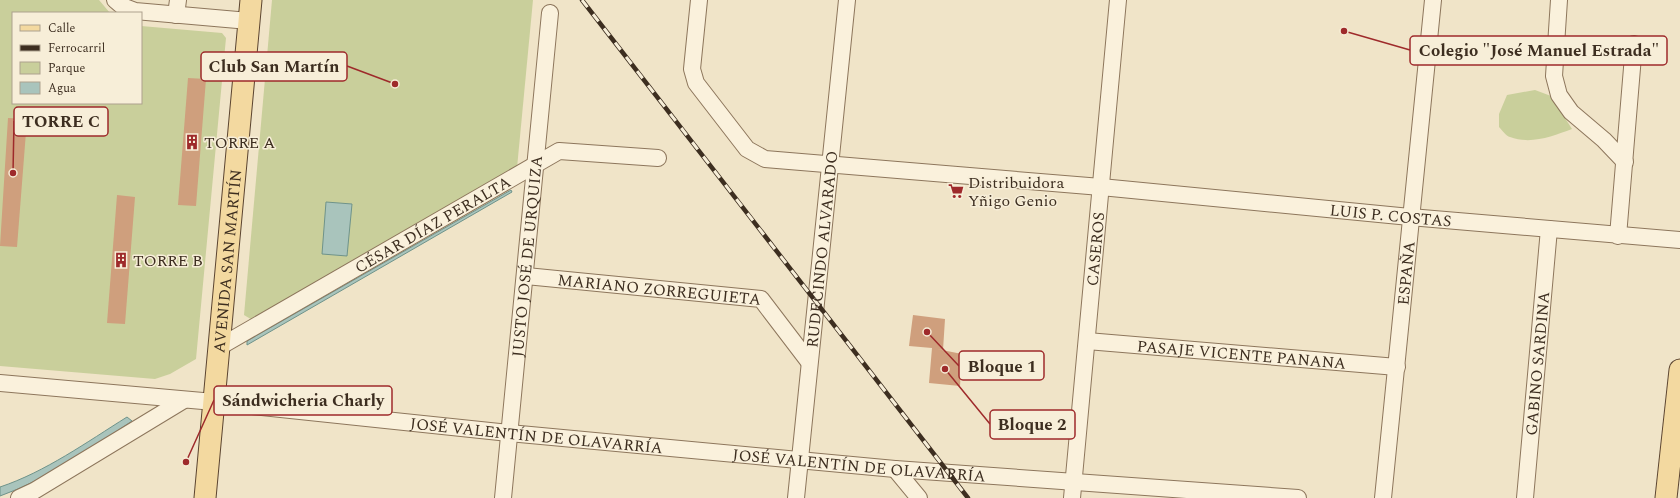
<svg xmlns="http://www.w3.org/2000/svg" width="1680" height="498" viewBox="0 0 1680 498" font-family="Spectral,serif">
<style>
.green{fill:#c9cf9b}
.water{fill:#a9c4bc;stroke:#6f938a}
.building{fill:#cf9f7d}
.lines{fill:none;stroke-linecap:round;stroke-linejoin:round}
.minor-casing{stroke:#8d765c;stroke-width:18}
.major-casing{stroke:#5b4430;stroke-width:23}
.minor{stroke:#faf1dc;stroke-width:16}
.major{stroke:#f3d9a0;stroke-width:21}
.rail-casing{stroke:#3d2e20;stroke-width:4.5}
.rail{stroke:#f7eed8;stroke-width:3;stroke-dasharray:9;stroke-linecap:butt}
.labels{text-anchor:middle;stroke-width:3;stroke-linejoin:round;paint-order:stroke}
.poi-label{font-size:16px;fill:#3d2e20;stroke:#f7eed8;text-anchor:start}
.street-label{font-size:16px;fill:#3d2e20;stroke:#f7eed8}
.leader{fill:none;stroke:#9e2a2b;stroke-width:1.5}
.callout-dot{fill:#9e2a2b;stroke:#f7eed8;stroke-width:1.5}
.callout{fill:#f7eed8;stroke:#9e2a2b;stroke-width:1.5}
.callout-label{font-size:17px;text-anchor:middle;font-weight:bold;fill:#3d2e20}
</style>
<rect width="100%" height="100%" fill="#f0e4c8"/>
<g class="green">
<path d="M0,0H99L110,13H13V103H141V26L222,33L226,38L196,359L170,374L155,379L0,366Z"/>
<path d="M272,0H533L517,168L254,321L244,315Z"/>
<path d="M1535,90L1551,96L1572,129C1553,136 1531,145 1510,137C1506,136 1502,130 1499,127V114L1507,95Z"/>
</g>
<g class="water">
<path d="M511,190L512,192L247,345V341Z"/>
<path d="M326,202L352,204L347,256L322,254Z"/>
<path d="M127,417L132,421C90,449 48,479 0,496V487C45,472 87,442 127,417Z"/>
</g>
<g class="building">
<path d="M188,78L206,79L196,206L178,205Z"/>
<path d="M8,118L27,119L17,247L0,246Z"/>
<path d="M117,195L135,197L125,324L107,323Z"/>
<path d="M913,315L945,319L943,350L937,349L962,354L960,386L929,383L932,348L909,346Z"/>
</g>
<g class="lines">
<defs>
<g id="minor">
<path d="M115,0L122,6L135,11L249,21"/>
<path id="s1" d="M699,0L692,69L696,83L747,149L765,159L1101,187L1410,217L1680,240"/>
<path d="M1559,0L1554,76L1559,95L1571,112L1604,140L1625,162"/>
<path d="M176,15L178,0"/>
<path d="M1618,236L1634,44"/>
<path id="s2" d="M526,276L761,299L809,362"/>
<path id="s3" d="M1087,341L1397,367"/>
<path id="s4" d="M221,346L559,151L658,158"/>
<path id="s5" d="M0,383L214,402L509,433L895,469L1298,498"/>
<path d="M895,469L919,498"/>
<path d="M19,498L34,491L184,400"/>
<path id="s6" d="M503,498L550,13"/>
<path id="s7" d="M796,498L847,0"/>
<path id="s8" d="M1072,498L1118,0"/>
<path id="s9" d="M1383,498L1433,0"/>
<path id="s10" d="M1525,498L1549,229"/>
</g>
<g id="major">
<path id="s11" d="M205,498L251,0"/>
<path d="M1666,498L1680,370"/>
</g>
</defs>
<use href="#minor" class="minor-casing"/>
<use href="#major" class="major-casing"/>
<use href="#minor" class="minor"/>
<use href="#major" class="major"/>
<defs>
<path id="rail" d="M582,0L968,498"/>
</defs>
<use href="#rail" class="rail-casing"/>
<use href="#rail" class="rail"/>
</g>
<defs>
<symbol id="building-bare" viewBox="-9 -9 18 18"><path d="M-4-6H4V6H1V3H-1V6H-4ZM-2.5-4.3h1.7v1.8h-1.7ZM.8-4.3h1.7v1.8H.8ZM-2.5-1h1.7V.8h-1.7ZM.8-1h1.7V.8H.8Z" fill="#9e2a2b" stroke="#f7eed8" stroke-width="2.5" paint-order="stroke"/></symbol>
<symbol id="supermarket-bare" viewBox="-9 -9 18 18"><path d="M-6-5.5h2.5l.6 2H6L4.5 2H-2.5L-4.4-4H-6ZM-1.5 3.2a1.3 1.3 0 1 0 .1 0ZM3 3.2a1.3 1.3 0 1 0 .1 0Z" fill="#9e2a2b" stroke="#f7eed8" stroke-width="2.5" paint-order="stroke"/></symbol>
</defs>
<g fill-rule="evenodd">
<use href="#building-bare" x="181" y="131" width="22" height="22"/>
<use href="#supermarket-bare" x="945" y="180" width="22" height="22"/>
<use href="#building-bare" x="110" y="249" width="22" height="22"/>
</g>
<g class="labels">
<g class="poi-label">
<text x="204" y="148">TORRE A</text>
<text x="968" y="188">Distribuidora<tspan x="968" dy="18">Yñigo Genio</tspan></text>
<text x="133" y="266">TORRE B</text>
</g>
<g class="street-label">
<text dy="6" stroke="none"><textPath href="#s1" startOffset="816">LUIS P. COSTAS</textPath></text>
<text dy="6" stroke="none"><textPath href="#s4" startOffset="244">CÉSAR DÍAZ PERALTA</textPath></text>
<text dy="6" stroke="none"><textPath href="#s7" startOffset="250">RUDECINDO ALVARADO</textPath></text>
<text dy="6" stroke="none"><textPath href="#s8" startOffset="250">CASEROS</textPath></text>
<text dy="6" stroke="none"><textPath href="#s6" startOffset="243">JUSTO JOSÉ DE URQUIZA</textPath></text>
<text dy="6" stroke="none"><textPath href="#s11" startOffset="238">AVENIDA SAN MARTÍN</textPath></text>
<text dy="6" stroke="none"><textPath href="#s9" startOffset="226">ESPAÑA</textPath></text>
<text dy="6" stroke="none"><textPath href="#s2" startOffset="134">MARIANO ZORREGUIETA</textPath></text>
<text dy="6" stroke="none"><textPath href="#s3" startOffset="155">PASAJE VICENTE PANANA</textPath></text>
<text dy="6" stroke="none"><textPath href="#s10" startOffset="135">GABINO SARDINA</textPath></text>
<text dy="6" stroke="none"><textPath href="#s5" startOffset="539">JOSÉ VALENTÍN DE OLAVARRÍA</textPath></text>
<text dy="6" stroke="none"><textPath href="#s5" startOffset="863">JOSÉ VALENTÍN DE OLAVARRÍA</textPath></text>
</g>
</g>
<path class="leader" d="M1344 31L1410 50M395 84L347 66M13 173L14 121M927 332L959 366M186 462L214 400M945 369L990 424"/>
<g class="callout-dot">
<circle cx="1344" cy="31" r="4"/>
<circle cx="395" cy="84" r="4"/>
<circle cx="13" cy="173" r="4"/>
<circle cx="927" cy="332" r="4"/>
<circle cx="186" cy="462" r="4"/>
<circle cx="945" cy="369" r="4"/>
</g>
<g class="callout">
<rect x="1410" y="36" width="257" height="29" rx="4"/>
<rect x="201" y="52" width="146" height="29" rx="4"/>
<rect x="14" y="107" width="94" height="29" rx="4"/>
<rect x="959" y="351" width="85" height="29" rx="4"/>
<rect x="214" y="386" width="178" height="29" rx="4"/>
<rect x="990" y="410" width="85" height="29" rx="4"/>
</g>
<g class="callout-label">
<text x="1539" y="56">Colegio "José Manuel Estrada"</text>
<text x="274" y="72">Club San Martín</text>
<text x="61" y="127">TORRE C</text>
<text x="1002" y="372">Bloque 1</text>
<text x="303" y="406">Sándwicheria Charly</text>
<text x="1032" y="430">Bloque 2</text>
</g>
<rect x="12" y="12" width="130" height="92" fill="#f7eed8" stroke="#ada18e"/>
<rect x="20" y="25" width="20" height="6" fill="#f3d9a0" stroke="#ada18e"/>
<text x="48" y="32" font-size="12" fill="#3d2e20">Calle</text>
<rect x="20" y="45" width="20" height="6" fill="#3d2e20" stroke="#ada18e"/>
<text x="48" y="52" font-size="12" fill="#3d2e20">Ferrocarril</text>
<rect x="20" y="62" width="20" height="12" fill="#c9cf9b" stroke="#ada18e"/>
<text x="48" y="72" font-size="12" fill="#3d2e20">Parque</text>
<rect x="20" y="82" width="20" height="12" fill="#a9c4bc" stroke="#ada18e"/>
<text x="48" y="92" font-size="12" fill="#3d2e20">Agua</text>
</svg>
